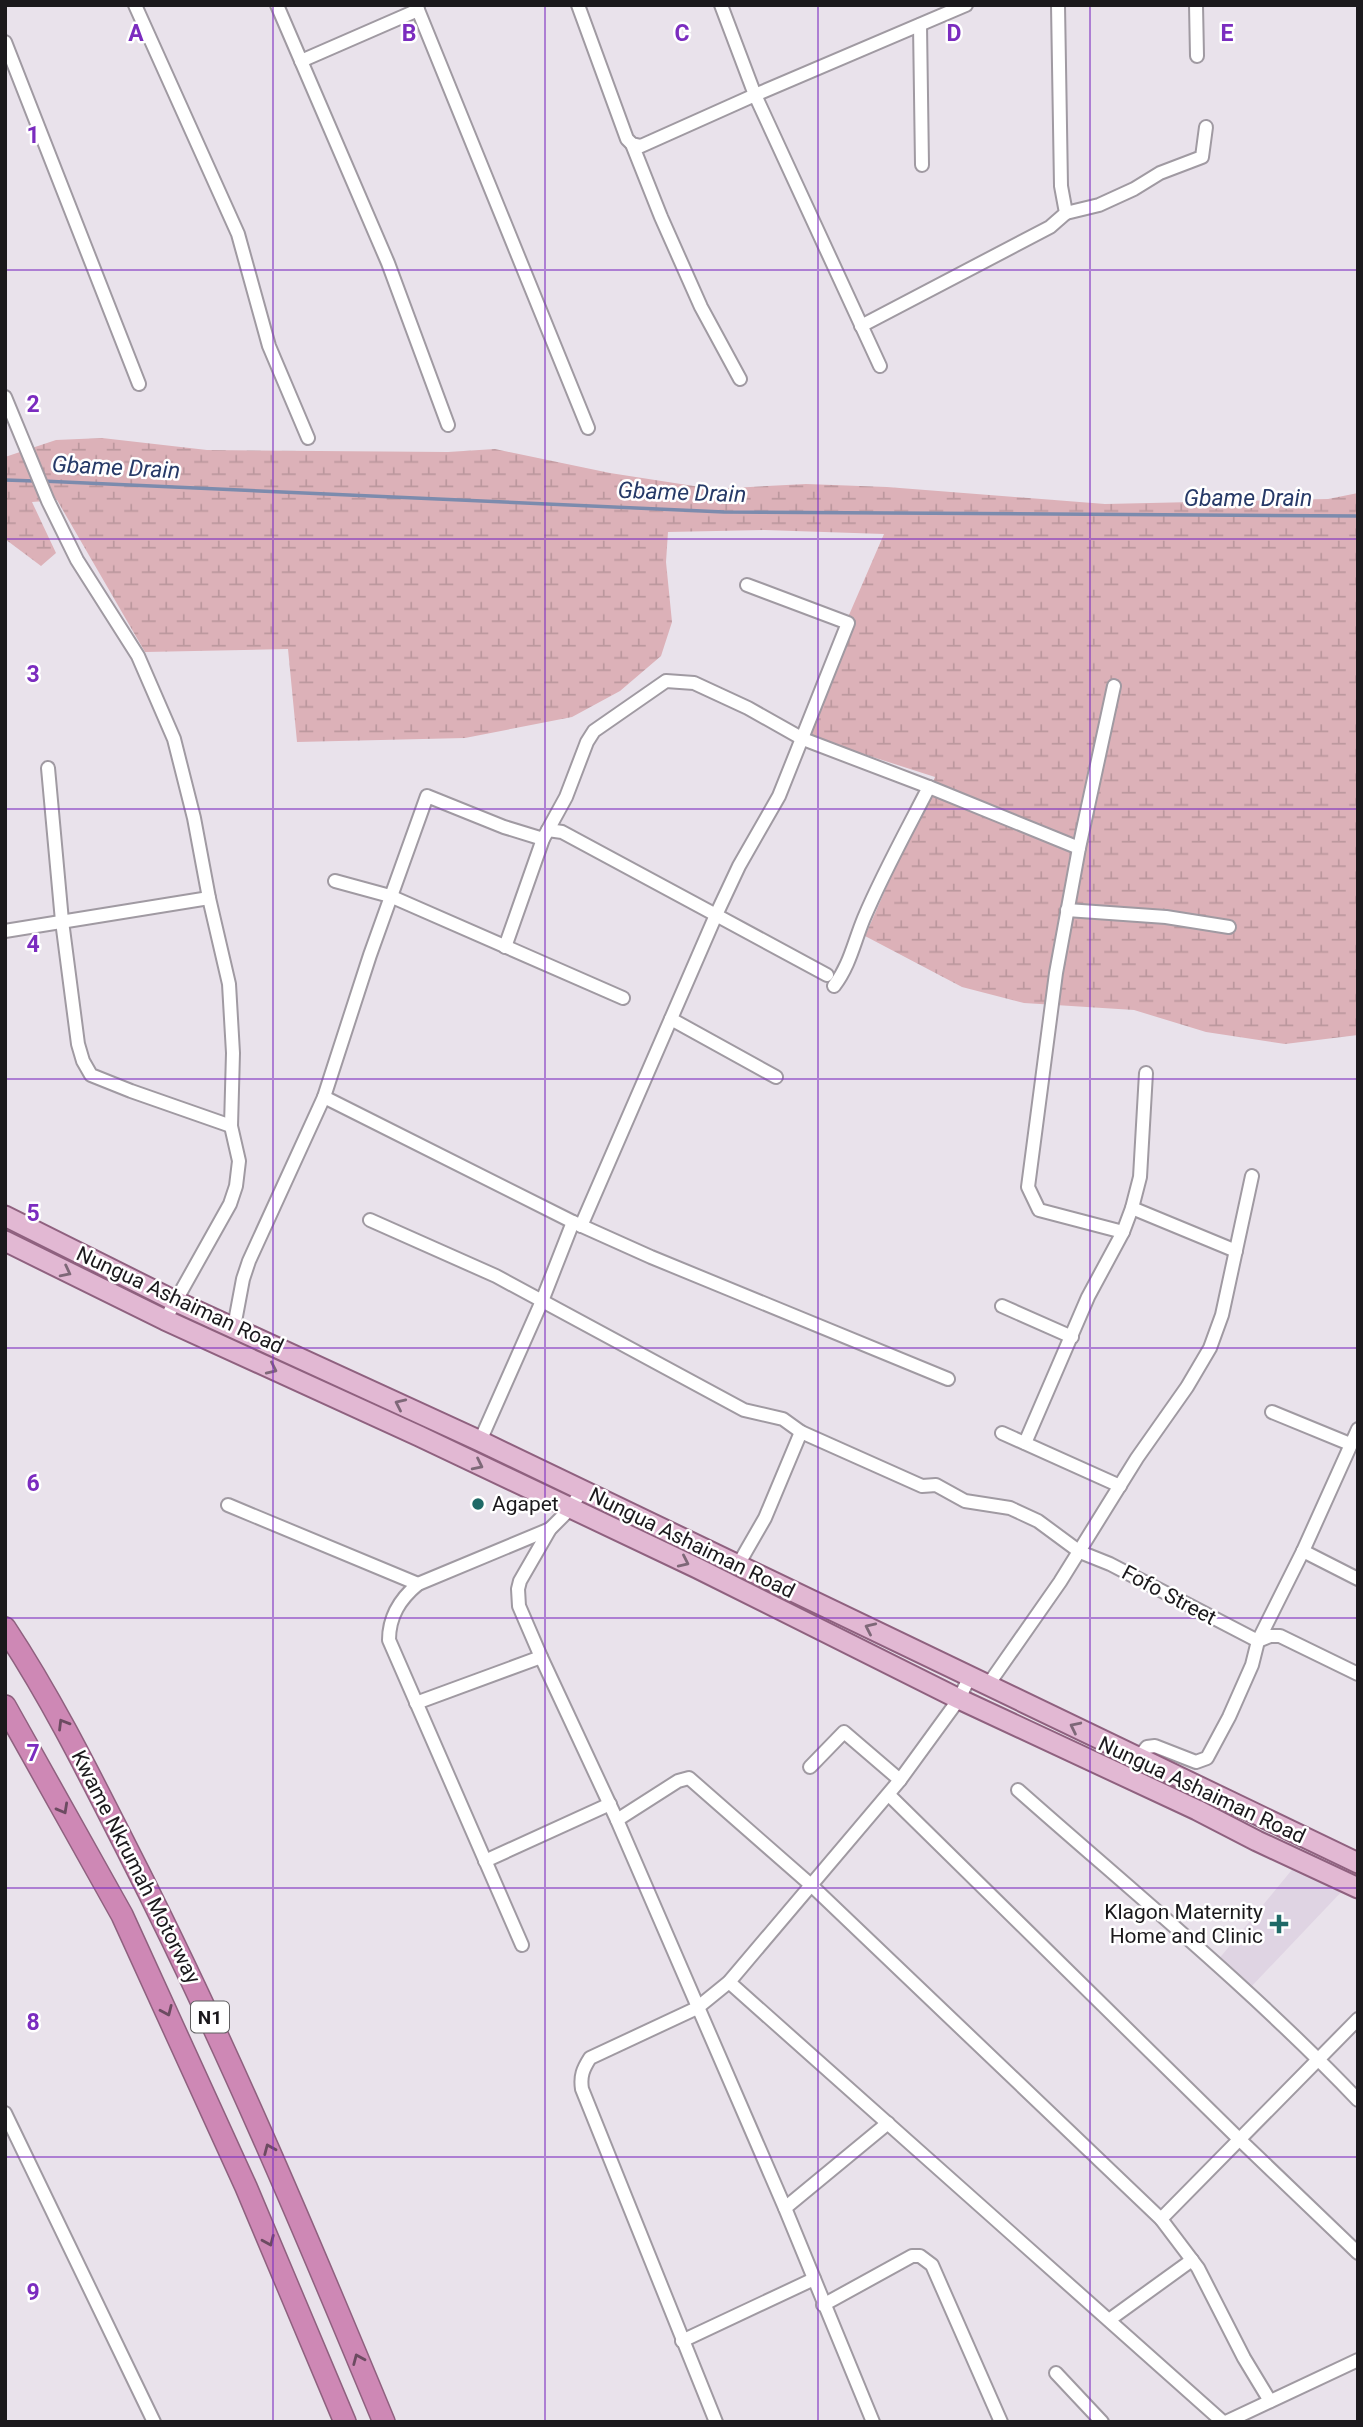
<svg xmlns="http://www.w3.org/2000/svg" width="1363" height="2427" viewBox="0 0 1363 2427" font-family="Roboto,sans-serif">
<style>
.built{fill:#dfd4e3}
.wetland{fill:url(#wetland-marsh)}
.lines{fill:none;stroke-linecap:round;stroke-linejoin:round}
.stream{stroke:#7c8bad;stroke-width:3.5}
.street-casing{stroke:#a09aa2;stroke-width:16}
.primary-casing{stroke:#8f617f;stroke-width:23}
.highway-casing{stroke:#8f617f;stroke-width:24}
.street{stroke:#fff;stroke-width:12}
.primary{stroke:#e2b8d3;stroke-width:19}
.highway{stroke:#ce88b5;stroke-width:21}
.oneway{stroke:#7e6878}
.oneway2{stroke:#6c4b61}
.grid{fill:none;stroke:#7b2cbf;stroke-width:2;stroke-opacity:0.55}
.poi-dot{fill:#1f6a67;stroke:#fff;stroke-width:2.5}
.labels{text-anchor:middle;stroke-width:5;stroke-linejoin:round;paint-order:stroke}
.shield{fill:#fff;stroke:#5f5e60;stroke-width:2}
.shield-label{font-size:19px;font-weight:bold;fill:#1b191c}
.street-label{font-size:21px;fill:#1b191c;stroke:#fff}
.poi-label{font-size:21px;fill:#1b191c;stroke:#fff;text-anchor:start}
.water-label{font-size:23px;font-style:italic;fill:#273a68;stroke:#fff}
.grid-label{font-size:23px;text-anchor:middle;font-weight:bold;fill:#7b2cbf;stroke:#fff;stroke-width:5;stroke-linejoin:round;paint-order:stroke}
</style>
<defs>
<pattern id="wetland-marsh" width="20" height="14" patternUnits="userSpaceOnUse" patternTransform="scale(1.75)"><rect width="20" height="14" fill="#dcb1b8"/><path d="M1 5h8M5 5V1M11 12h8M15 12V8" fill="none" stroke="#bc989e"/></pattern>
</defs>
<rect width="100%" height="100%" fill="#e9e2eb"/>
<path class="built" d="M1295,1866L1345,1888L1249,1989L1218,1960Z"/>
<path class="wetland" d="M102,438L207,450L448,452L495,449L610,473L713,489L806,484L887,487L1105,504L1328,499L1358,493V1035L1285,1044L1206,1032L1134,1010L1024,1003L962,987L865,936L935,777L798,733L884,534L764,530L668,532L666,562L672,622L661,656L620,691L572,717L465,738L297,742L288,649L145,652L57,500L32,502L56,553L41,566L5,539V457L56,440Z"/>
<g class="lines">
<g class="stream">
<path d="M5,480L35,481"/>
<path d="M42,481L724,512L1358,516"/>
</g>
<defs>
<g id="street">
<path d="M135,5L238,234L269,346L308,438"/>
<path d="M277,5L388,263L448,425"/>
<path d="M416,5L588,428"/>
<path d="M578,5L627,139L632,144L641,146L755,95L966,5"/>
<path d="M721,5L755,95L880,366"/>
<path d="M1196,5L1197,56"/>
<path d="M920,25L922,165"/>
<path d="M5,42L139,384"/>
<path d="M301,61L418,10"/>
<path d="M632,144L661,217L701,307L740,379"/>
<path d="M1066,213L1099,205L1134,189L1160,173L1202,157L1206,127"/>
<path d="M861,326L1050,227L1066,213L1061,186L1058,5"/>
<path d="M5,397L48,501L77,560L138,656L174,739L194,818L209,898L229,984L233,1053L231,1126L239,1161L236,1186L230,1204L165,1320"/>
<path d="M48,768L62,921L78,1044L83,1061L91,1075L131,1091L231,1126"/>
<path d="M929,787L1079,848L1056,973L1028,1187L1039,1210L1123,1232"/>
<path d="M548,830L562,832L716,915L739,866L779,796L848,623L747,585"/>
<path d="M1079,848L1114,686"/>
<path d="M335,881L390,896L623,998"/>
<path d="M1067,910L1166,917L1229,927"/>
<path d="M5,931L209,898"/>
<path d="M505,947L543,839L566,797L587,742L594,731L666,681L694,683L748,708L803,739L929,787C907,830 883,873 864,918C854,942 850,965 834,986"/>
<path d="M671,1019L776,1077"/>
<path d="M324,1097L370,955L427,796L504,827L543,839"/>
<path d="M1132,1208L1236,1251"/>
<path d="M370,1220L496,1276L744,1410L783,1419L801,1432L922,1486L936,1485L965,1501L1010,1508L1038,1521L1080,1552L1110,1564L1258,1641L1270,1636H1280L1358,1674"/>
<path d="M581,1226L716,915L827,975"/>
<path d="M1002,1306L1072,1337"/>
<path d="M234,1327L243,1279L249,1261L324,1097L573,1222L651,1257L948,1379"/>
<path d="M1272,1412L1350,1444"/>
<path d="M1002,1433L1120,1486"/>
<path d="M480,1441L542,1301L573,1222"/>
<path d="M1025,1443L1088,1297L1123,1232L1132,1208L1140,1177L1146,1073"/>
<path d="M582,1490L570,1509L550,1529L520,1581L518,1589L519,1606L541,1657L617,1820L785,2208L873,2422"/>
<path d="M228,1505L418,1584"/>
<path d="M1303,1551L1358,1579"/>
<path d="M738,1565L765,1518L801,1432"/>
<path d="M988,1685L1060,1582L1137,1458L1187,1387L1210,1348L1222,1315L1252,1176"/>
<path d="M416,1703L541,1657"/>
<path d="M1139,1757L1147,1747L1155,1746L1196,1762L1207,1758L1229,1717L1252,1665L1258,1641L1303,1551L1358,1429"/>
<path d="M810,1767L844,1732L900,1780"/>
<path d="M1018,1790C1132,1891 1253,1990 1358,2100"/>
<path d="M889,1795L1239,2139L1358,2253"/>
<path d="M617,1820L678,1781L689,1778L811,1885L1161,2219L1198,2268L1244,2358L1270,2401"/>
<path d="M485,1861L610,1804"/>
<path d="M522,1945L389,1640C389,1616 400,1599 418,1584L550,1529"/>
<path d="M729,1982L1223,2422"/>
<path d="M5,2113L154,2422"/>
<path d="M785,2208L888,2123"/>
<path d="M1161,2219L1358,2019"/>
<path d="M823,2305L912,2256H920L932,2265L1001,2422"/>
<path d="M1109,2320L1192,2260"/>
<path d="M682,2341L814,2279"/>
<path d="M1056,2373L1102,2422"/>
<path d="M716,2422L582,2089C580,2076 583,2069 590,2058L697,2008L729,1982L900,1780L959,1699L970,1676"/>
<path d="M1226,2422L1358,2360"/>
</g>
<g id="primary">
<path d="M5,1216L175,1301L480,1441L1358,1863"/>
<path d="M5,1241L165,1320L419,1436L697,1568L959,1699L1197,1810L1257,1841L1358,1888"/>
</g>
<g id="highway">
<path d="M5,1628C52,1699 90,1776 128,1851C223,2037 304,2229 384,2422"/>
<path d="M5,1706L122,1915L246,2187L345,2422"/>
</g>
</defs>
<use href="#street" class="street-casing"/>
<use href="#primary" class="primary-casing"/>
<use href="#highway" class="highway-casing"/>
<use href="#street" class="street"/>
<use href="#primary" class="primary"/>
<use href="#highway" class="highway"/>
</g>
<defs><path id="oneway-chevron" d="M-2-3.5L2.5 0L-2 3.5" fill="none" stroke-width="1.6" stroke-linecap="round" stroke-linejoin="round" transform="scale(1.75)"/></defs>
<g class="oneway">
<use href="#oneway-chevron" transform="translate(66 1272) rotate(27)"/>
<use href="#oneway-chevron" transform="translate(272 1369) rotate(25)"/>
<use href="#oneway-chevron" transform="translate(400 1404) rotate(-155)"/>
<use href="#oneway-chevron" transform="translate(478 1465) rotate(26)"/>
<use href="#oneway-chevron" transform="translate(684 1562) rotate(25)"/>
<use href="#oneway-chevron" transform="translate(870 1628) rotate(-155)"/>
<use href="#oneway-chevron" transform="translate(1075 1727) rotate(-154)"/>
</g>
<g class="oneway2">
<use href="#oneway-chevron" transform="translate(63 1724) rotate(-121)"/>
<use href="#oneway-chevron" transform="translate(63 1809) rotate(61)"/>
<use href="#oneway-chevron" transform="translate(167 2011) rotate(66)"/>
<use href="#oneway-chevron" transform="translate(269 2149) rotate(-113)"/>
<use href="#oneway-chevron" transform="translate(269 2241) rotate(67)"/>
<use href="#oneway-chevron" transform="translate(358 2359) rotate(-113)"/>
</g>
<path class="grid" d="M273,5V2422M545,5V2422M818,5V2422M1090,5V2422M5,270H1358M5,539H1358M5,809H1358M5,1079H1358M5,1348H1358M5,1618H1358M5,1888H1358M5,2157H1358"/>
<g class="poi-dot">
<circle cx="478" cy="1504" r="7"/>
<path d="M1275.5 1913.5h7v7h7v7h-7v7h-7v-7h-7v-7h7z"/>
</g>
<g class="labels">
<rect class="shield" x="191" y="2001.5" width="38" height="31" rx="5"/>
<g class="shield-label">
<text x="210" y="2024">N1</text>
</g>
<g class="street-label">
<text transform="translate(180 1300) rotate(25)" y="7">Nungua Ashaiman Road</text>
<text transform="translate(692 1543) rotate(26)" y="7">Nungua Ashaiman Road</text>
<text transform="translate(1169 1595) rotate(28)" y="7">Fofo Street</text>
<text transform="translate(1202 1790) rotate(25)" y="7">Nungua Ashaiman Road</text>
<text transform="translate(136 1867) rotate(63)" y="7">Kwame Nkrumah Motorway</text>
</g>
<g class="poi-label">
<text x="492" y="1511">Agapet</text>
<text x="1263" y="1919" text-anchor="end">Klagon Maternity<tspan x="1263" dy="24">Home and Clinic</tspan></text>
</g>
<g class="water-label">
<text transform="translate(116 467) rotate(3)" y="8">Gbame Drain</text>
<text transform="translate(682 492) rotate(2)" y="8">Gbame Drain</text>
<text x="1248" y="506">Gbame Drain</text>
</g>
</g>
<g class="grid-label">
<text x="136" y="41">A</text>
<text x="409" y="41">B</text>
<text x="682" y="41">C</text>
<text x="954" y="41">D</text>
<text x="1227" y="41">E</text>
<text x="33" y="143">1</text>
<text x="33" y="412">2</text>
<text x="33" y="682">3</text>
<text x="33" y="952">4</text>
<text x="33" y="1221">5</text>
<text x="33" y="1491">6</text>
<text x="33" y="1761">7</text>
<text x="33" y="2030">8</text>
<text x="33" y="2300">9</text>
</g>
<rect width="1363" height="2427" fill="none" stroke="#1b191c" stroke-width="14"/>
</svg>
